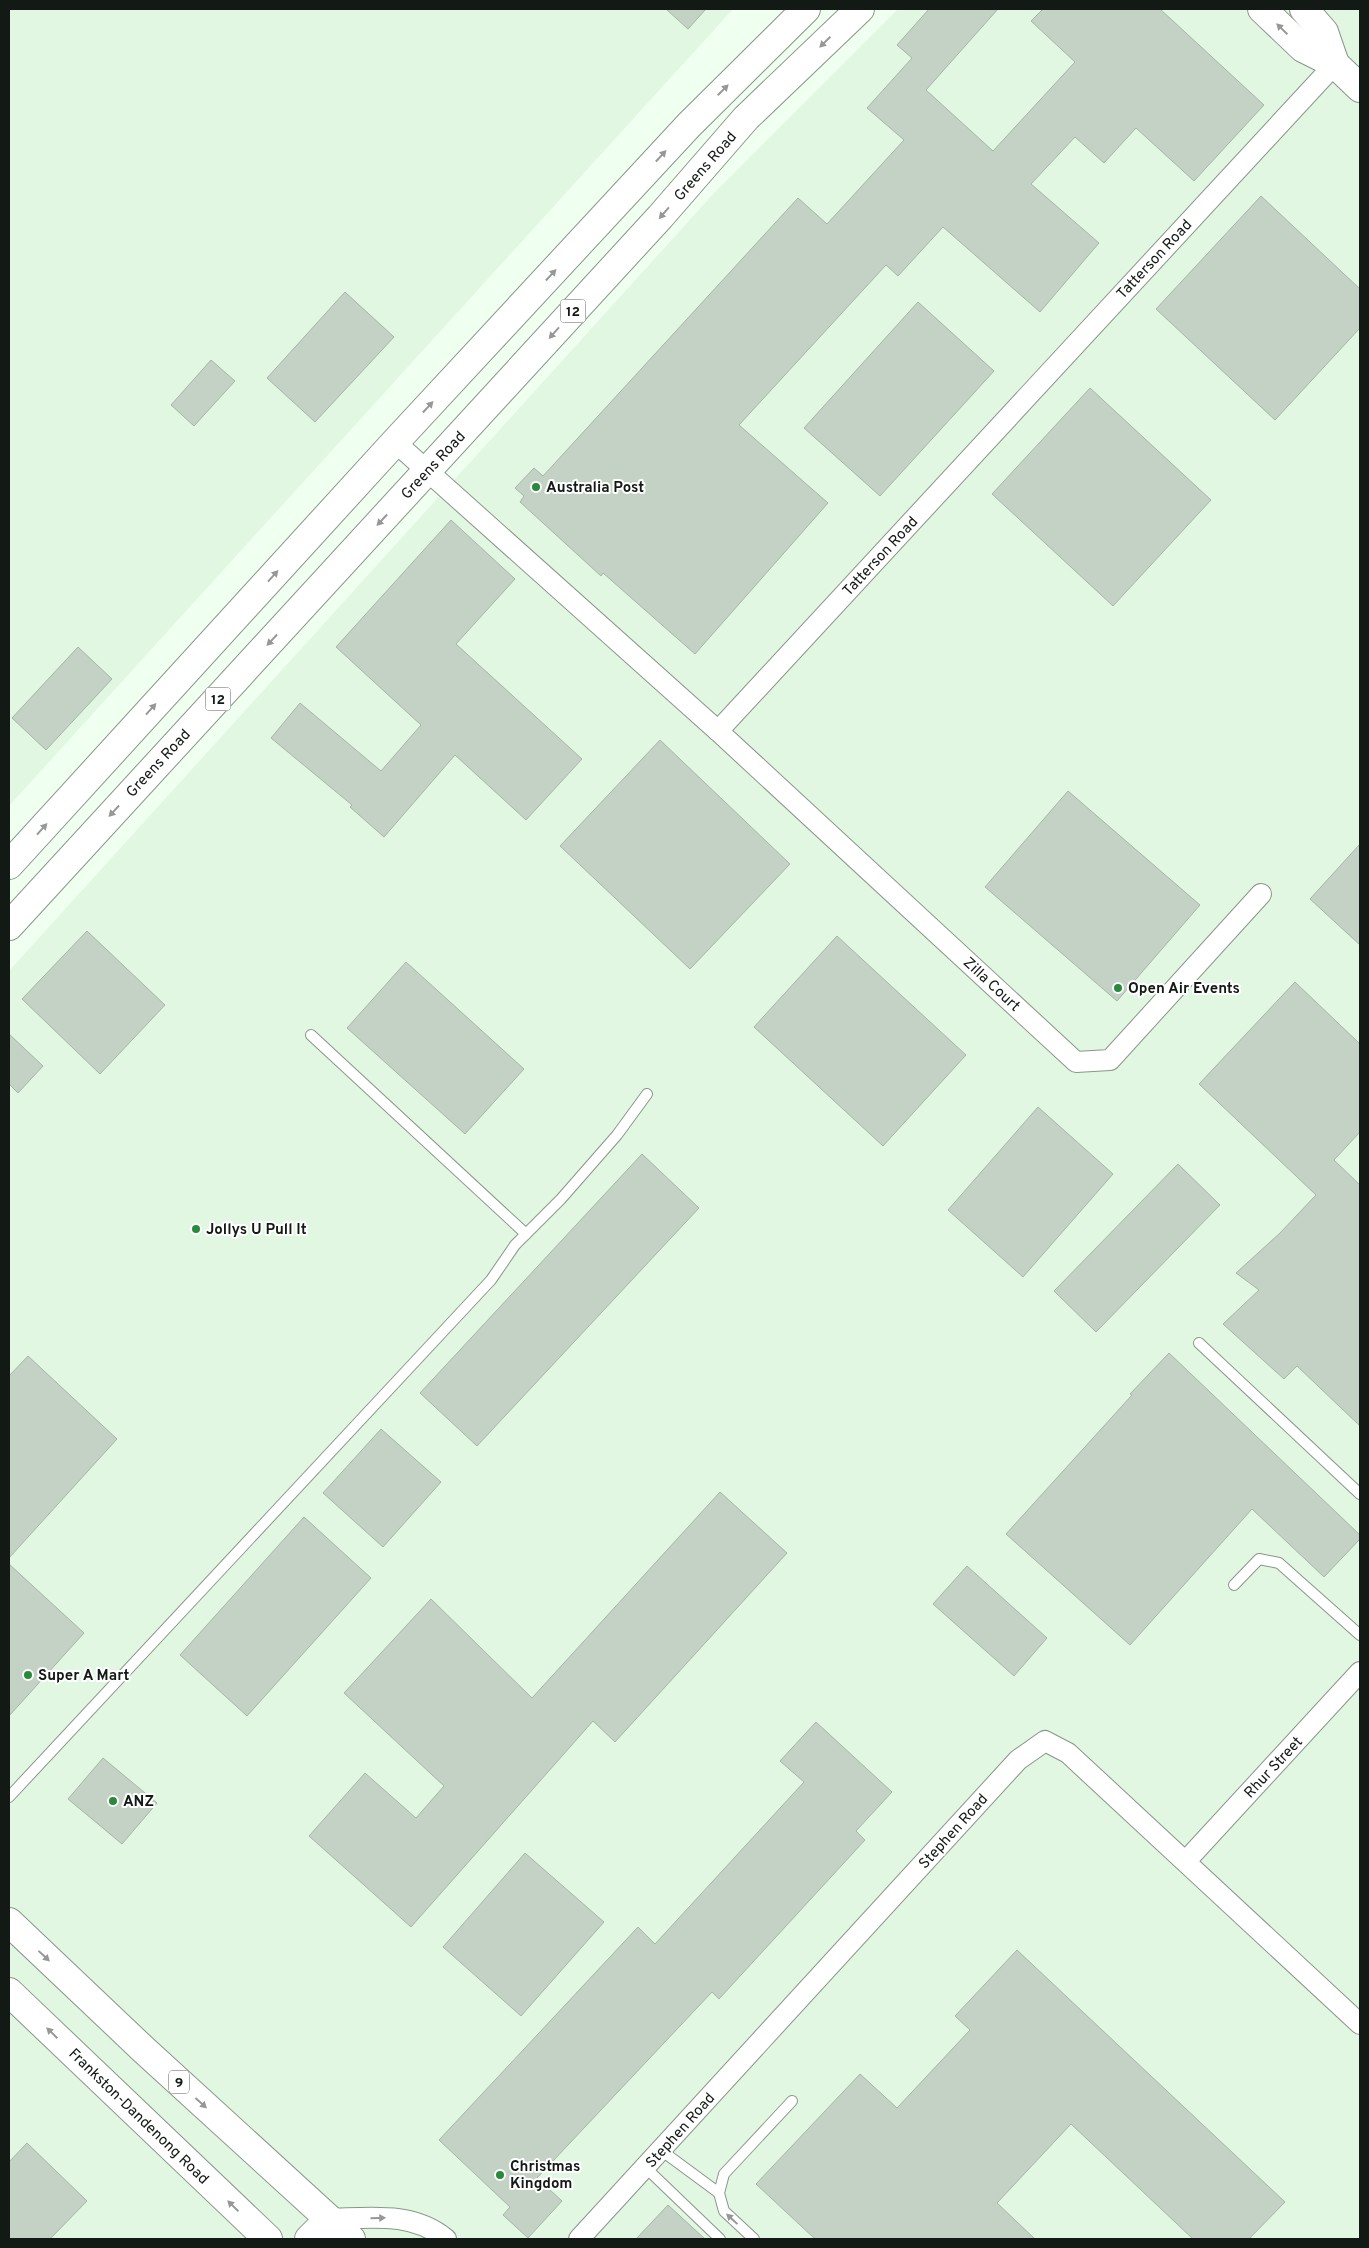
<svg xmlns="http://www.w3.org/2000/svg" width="1369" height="2248" viewBox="0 0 1369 2248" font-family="Overpass,sans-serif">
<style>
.built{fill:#e1f7e2}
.building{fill:#c3d2c4;stroke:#a6b5a7}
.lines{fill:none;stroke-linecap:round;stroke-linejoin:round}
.lane-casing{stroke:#889789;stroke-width:12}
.street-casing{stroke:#889789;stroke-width:22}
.secondary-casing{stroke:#889789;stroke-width:30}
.primary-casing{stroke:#889789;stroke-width:30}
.highway-casing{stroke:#889789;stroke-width:30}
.lane{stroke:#fff;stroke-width:10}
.street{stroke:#fff;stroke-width:20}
.secondary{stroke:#fff;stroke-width:28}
.primary{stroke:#fff;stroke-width:28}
.highway{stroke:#fff;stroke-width:28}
.oneway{fill:#959895}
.poi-dot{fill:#29893c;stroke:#fff;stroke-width:2}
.labels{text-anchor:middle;stroke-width:4;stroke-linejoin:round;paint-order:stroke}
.shield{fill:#fff;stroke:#5a5e5a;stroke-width:1}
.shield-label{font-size:14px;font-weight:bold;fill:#131914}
.street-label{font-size:15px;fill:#131914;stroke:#fff}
.poi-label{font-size:15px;font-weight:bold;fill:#131914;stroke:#fff;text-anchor:start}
</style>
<rect width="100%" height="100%" fill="#effff0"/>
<g class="built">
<path d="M9,9H733L9,806Z"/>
<path d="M898,9H1360V2239H9V971L715,192Z"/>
</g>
<g class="building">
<path d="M666,9H706L688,29Z"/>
<path d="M929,9H998L926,90L993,151L1075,62L1031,21L1043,9H1160L1264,105L1194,181L1136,128L1104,163L1075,137L1031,184L1099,243L1040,312L943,227L898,276L886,265L739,425L828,503L695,654L603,573L601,576L520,502L524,496L515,488L534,468L543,476L798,198L827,224L904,140L867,108L912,58L897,45Z"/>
<path d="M1261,196L1360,289V328L1275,420L1156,309Z"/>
<path d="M345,292L394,337L315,422L267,378Z"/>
<path d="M918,302L994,371L880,496L804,428Z"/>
<path d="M211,360L235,381L194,426L171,405Z"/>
<path d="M1090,388L1211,500L1113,606L992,494Z"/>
<path d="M451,520L515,579L456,644L582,759L526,820L455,755L384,837L350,807L352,805L271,738L300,703L381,771L421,725L336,647Z"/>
<path d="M78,647L112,679L46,750L12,718Z"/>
<path d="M660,740L790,864L690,969L560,846Z"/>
<path d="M1068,791L1200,905L1117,1001L985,887Z"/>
<path d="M1360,844V945L1310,899Z"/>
<path d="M87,931L165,1005L100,1074L22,999Z"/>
<path d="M837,936L966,1055L883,1146L754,1027Z"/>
<path d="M406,962L524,1069L465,1134L347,1028Z"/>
<path d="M1295,982L1360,1044V1132L1334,1160L1360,1185V1426L1297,1366L1284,1379L1223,1324L1259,1290L1236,1273L1280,1233L1316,1195L1199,1084Z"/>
<path d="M9,1034L43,1066L18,1093L9,1084Z"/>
<path d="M1038,1107L1113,1174L1023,1277L948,1210Z"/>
<path d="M642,1154L699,1208L477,1446L420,1393Z"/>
<path d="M1178,1164L1220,1205L1096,1332L1054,1291Z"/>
<path d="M1169,1353L1360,1535V1539L1324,1577L1252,1509L1130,1645L1006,1534L1132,1395L1130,1394Z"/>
<path d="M28,1356L117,1439L9,1558V1376Z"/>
<path d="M381,1429L441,1482L383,1547L323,1493Z"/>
<path d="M720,1492L787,1553L615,1742L593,1721L411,1927L309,1836L365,1773L416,1818L444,1786L344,1693L431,1599L532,1698Z"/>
<path d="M304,1517L371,1578L247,1716L180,1655Z"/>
<path d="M9,1564L84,1633L9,1716Z"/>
<path d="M967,1566L1047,1638L1014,1676L933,1604Z"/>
<path d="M816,1722L892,1792L856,1831L865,1840L719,1999L712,1992L537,2178L562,2201L528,2238L503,2215L510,2207L439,2140L638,1927L655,1944L804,1782L780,1761Z"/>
<path d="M103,1758L157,1803L122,1844L68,1799Z"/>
<path d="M525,1853L604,1922L521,2016L443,1947Z"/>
<path d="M1017,1950L1285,2202L1249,2239H1193L1071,2124L997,2203L1035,2239H815L756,2184L860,2074L897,2108L970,2030L955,2016Z"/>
<path d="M27,2143L87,2201L50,2239H9V2162Z"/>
<path d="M668,2205L705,2239H636Z"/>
</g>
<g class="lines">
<defs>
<g id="lane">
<path d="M311,1035L526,1234"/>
<path d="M1199,1343L1360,1494"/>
<path d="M1234,1585L1259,1559L1279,1563L1360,1635"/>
<path d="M9,1797L491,1280L515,1245L561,1199L617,1135L647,1094"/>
<path d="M662,2151L719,2193"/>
<path d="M646,2168L720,2239"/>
<path d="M754,2239L724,2211L719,2193L724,2174L792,2101"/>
</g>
<g id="street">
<path d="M395,442L718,731L1335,64"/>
<path d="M718,731L1076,1062L1110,1060L1261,894"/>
<path d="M1186,1861L1360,1672"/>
<path d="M329,2219C369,2218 413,2211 446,2239"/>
<path d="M579,2239L1018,1760L1045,1741L1068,1753L1360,2024"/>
</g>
<g id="secondary">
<path d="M1262,9L1303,48L1335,64L1360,88"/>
<path d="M1304,9L1324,32L1335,64"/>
</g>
<g id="primary">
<path d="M9,865L395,442L689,125L806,9"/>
<path d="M9,926L660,217L746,118L860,9"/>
</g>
<g id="highway">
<path d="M9,1922L144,2050L351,2239"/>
<path d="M9,1992L268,2239"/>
<path d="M309,2239L329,2219"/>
</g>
</defs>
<use href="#lane" class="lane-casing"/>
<use href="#street" class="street-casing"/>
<use href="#secondary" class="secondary-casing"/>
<use href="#primary" class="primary-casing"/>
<use href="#highway" class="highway-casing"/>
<use href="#lane" class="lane"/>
<use href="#street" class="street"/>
<use href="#secondary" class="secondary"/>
<use href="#primary" class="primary"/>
<use href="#highway" class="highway"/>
</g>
<defs><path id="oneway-solid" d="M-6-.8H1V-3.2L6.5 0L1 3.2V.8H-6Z" transform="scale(1.25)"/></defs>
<g class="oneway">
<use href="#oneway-solid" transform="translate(1282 29) rotate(-136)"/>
<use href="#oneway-solid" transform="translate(825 42) rotate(136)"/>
<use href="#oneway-solid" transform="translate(723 90) rotate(-45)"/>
<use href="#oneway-solid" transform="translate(661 156) rotate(-47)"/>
<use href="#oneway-solid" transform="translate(664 213) rotate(131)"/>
<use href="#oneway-solid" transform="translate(551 275) rotate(-47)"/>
<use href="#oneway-solid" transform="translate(554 333) rotate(132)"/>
<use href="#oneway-solid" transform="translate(428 407) rotate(-47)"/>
<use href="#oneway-solid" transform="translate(382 520) rotate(133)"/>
<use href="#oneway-solid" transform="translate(273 576) rotate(-48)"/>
<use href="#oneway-solid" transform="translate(272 640) rotate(133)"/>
<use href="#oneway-solid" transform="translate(151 709) rotate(-48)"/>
<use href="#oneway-solid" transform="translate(114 811) rotate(133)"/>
<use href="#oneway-solid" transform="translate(42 829) rotate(-48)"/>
<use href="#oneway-solid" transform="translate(44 1956) rotate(43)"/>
<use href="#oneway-solid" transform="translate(52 2033) rotate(-136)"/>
<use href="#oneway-solid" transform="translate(201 2103) rotate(42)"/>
<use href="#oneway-solid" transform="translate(233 2206) rotate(-136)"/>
<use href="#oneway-solid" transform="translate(378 2218) rotate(-1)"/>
<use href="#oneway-solid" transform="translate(732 2219) rotate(-137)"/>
</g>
<g class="poi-dot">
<circle cx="536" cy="487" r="5"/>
<circle cx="1118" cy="988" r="5"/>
<circle cx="196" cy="1229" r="5"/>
<circle cx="28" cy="1675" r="5"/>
<circle cx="113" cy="1801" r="5"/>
<circle cx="500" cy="2175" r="5"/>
</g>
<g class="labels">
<g class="shield">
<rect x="560.5" y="299.5" width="25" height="23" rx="4"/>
<rect x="205.5" y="687.5" width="25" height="23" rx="4"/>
<rect x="169" y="2070.5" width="20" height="23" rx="4"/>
</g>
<g class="shield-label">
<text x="573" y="316">12</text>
<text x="218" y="704">12</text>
<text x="179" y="2087">9</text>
</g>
<g class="street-label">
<text transform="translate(705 166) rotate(-49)" y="5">Greens Road</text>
<text transform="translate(1154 259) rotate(-47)" y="5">Tatterson Road</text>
<text transform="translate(433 465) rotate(-47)" y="5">Greens Road</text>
<text transform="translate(880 556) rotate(-47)" y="5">Tatterson Road</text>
<text transform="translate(158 763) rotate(-47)" y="5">Greens Road</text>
<text transform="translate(992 984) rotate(43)" y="5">Zilla Court</text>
<text transform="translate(1273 1767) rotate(-47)" y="5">Rhur Street</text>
<text transform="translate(953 1831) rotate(-48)" y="5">Stephen Road</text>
<text transform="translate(139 2116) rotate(44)" y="5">Frankston-Dandenong Road</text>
<text transform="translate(680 2130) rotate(-48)" y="5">Stephen Road</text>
</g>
<g class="poi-label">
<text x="546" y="492">Australia Post</text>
<text x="1128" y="993">Open Air Events</text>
<text x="206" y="1234">Jollys U Pull It</text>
<text x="38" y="1680">Super A Mart</text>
<text x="123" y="1806">ANZ</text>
<text x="510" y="2171">Christmas<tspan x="510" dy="17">Kingdom</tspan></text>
</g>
</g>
<rect width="1369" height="2248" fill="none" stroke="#131914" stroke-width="20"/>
</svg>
